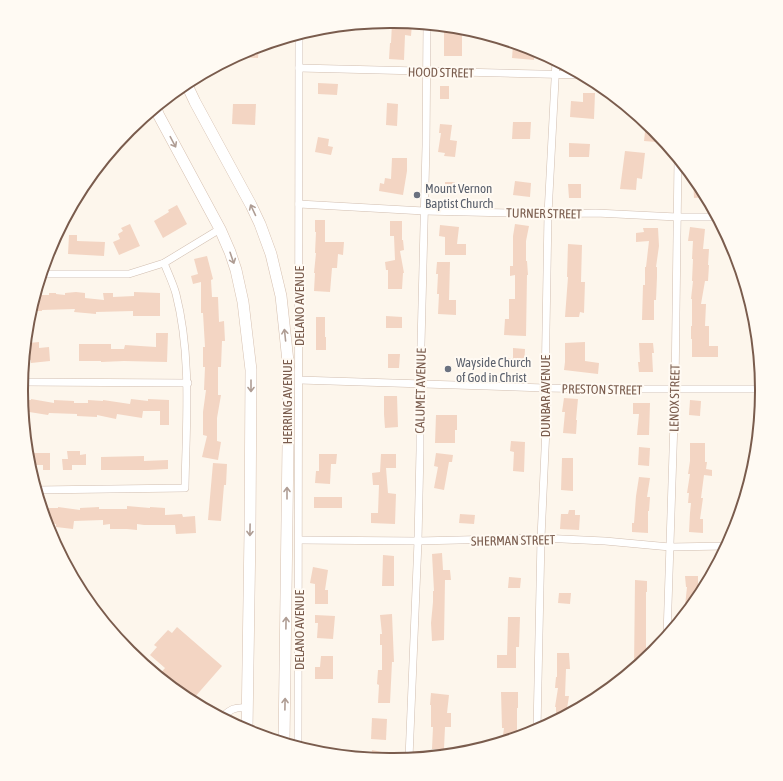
<svg xmlns="http://www.w3.org/2000/svg" width="783" height="781" viewBox="0 0 783 781" font-family="'Asap Condensed',sans-serif">
<style>
.building{fill:#f3d5c3}
.lines{fill:none;stroke-linecap:round;stroke-linejoin:round}
.minor-casing{stroke:#d1beb0;stroke-width:8}
.secondary-casing{stroke:#d6c0b0;stroke-width:12}
.minor{stroke:#fff;stroke-width:7}
.secondary{stroke:#fff;stroke-width:11}
.oneway{stroke:#af9d94}
.worship-dot{fill:#6b7280;stroke:#fffaf3;stroke-width:1.5}
.labels{text-anchor:middle;stroke-width:4;stroke-linejoin:round;paint-order:stroke}
.street-label{font-size:13px;fill:#7a5c4d;stroke:#fffaf3}
.worship-label{font-size:13px;fill:#5b616d;stroke:#fffaf3;text-anchor:start}
.rim{fill:none;stroke:#7a5c4d;stroke-width:2}
</style>
<rect width="100%" height="100%" fill="#fdf6ec"/>
<g class="building">
<path d="M392,23L412,24L411,36L405,35L404,60L389,59L390,43H391Z"/>
<rect x="444" y="30" width="18" height="26"/>
<path d="M513,45L523,46L535,50L534,60L512,58Z"/>
<path d="M259,46L258,58L235,57L249,49Z"/>
<path d="M318,83L338,84L337,95L318,94Z"/>
<rect x="440" y="86" width="9" height="13"/>
<path d="M583,93H595L594,119L570,117L571,101L583,102Z"/>
<path d="M387,103L398,104L397,126L386,125Z"/>
<path d="M233,104H256L255,125L232,124Z"/>
<path d="M513,122H531L530,139H512Z"/>
<path d="M646,123L654,129L658,134L657,142L644,141Z"/>
<path d="M440,124L452,125L450,140L457,141L455,157L444,156L445,153L438,152L441,133H439Z"/>
<path d="M318,137L329,139L328,146L333,147L331,155L315,152Z"/>
<path d="M569,143L590,144L589,157H569Z"/>
<path d="M625,151L645,153L642,179L637,178L636,190L620,189Z"/>
<path d="M392,158H407V171L403,195L379,191L380,183L384,184L385,178L391,179Z"/>
<path d="M693,177L700,185L706,197L694,198Z"/>
<path d="M515,181L531,183L530,197L513,195Z"/>
<rect x="445" y="182" width="10" height="10"/>
<path d="M568,184H581V198H569Z"/>
<path d="M177,205L187,224L163,238L154,221L169,212L168,210Z"/>
<path d="M315,220H325V242H344L343,255L338,254L337,268H332L330,292L314,291L315,273H314L316,253H315L316,232H315Z"/>
<path d="M390,221H402V240H403L404,250L400,251L404,273H403L402,289H388V270H386L385,262L395,260L394,236H390Z"/>
<path d="M130,224L140,246L119,255L113,242L120,239L118,234L123,231L121,228Z"/>
<path d="M515,224L529,226L526,241V261H527L528,275H527L526,336L504,335L505,319H509V299H515V275L510,276V266H513V236Z"/>
<path d="M440,225L459,227L457,244H466V255H445V237L439,236Z"/>
<path d="M690,227L705,229L703,249H709L708,265H709L708,281H705L701,304H706L705,326H709V346H718V357H692V339H691V326H692V299H691L693,281H692L693,259H692L693,241H688Z"/>
<path d="M643,228H658L659,246L656,267H657V277L656,300H654V320H642L643,285H645V267H646L649,241L636,242V233L644,232Z"/>
<path d="M69,235H77V241L105,242L104,256L68,254Z"/>
<path d="M55,238V254L47,255L49,249Z"/>
<path d="M568,244L582,245L581,282H585L584,313L580,312L579,317H565L568,277H567Z"/>
<path d="M207,256L213,279L211,280L212,297H218L219,322L224,321L225,341H222L221,367H218V395H221L217,418V441L221,442L218,460L202,457L207,436L203,435V412L206,390H204L205,367H203V347H205L203,313H201V282L193,284L191,276L198,274L194,259Z"/>
<path d="M437,262H450L449,300H456V315L438,314L439,294H437L438,274H436Z"/>
<path d="M76,292L85,293V298L104,300L103,293H113V297L134,296V292L160,293V316H133V311L96,312V314L74,312L75,309L42,310V311H30L35,295H49V293H56V294L65,295V293Z"/>
<path d="M386,316L402,317V328H386Z"/>
<path d="M316,317H325V337H326V350H316Z"/>
<path d="M156,333H168L167,362L124,361L101,362V361H79V344H111V349H124L125,345L156,347Z"/>
<path d="M39,342V348L49,347L50,361L31,363V360L24,361L25,349L30,348L29,343Z"/>
<path d="M585,342V361L599,363L598,374L564,370L565,362V343Z"/>
<path d="M639,343H653L654,353H652L653,372H639L638,362H640Z"/>
<path d="M513,348L525,349L524,368L505,367L506,358H513Z"/>
<path d="M388,354H400L399,368H388Z"/>
<path d="M384,396H397L398,427L385,428L384,414Z"/>
<path d="M564,398L578,399L576,420H577L576,434L563,433L565,412H562Z"/>
<path d="M31,399L54,403V400L74,401V403H88V400L103,401V400L130,404L131,399L148,401V399L169,400V425H160V411H143L142,418L117,414L116,419L97,415V417L77,416V414L49,413L48,415L23,411L22,400H31Z"/>
<path d="M690,400L701,401L700,416L689,415Z"/>
<path d="M633,403H650L649,435H637L639,414H633Z"/>
<path d="M436,415H457V430H455V443H435Z"/>
<path d="M511,441L525,442L524,472L513,471L514,452L510,451Z"/>
<path d="M690,443H705V462H707L706,469L712,470V476L704,475L701,498H703L700,519H703V533L689,532L690,513L691,503H688L689,493H687L690,474H688L690,461Z"/>
<path d="M639,447L650,448L649,466L638,465Z"/>
<path d="M67,451H80V455L86,454V465H72V470H63L62,459H68Z"/>
<path d="M31,453H50V470H43V465H31Z"/>
<path d="M436,453L453,455L452,462H449L444,490L434,488L438,467L434,466Z"/>
<path d="M319,454H337L336,464H331L330,484L315,483L316,471H319Z"/>
<path d="M381,454H396V468H386L388,493L396,494L395,524L371,523V513H378L379,485H373L372,473L380,472Z"/>
<path d="M144,456V461L168,460V469L148,470H101V457Z"/>
<path d="M562,458H573V491L561,490Z"/>
<path d="M213,463L227,464L226,485H224L221,521L208,520Z"/>
<path d="M639,477L650,478L647,497H650L649,511H648V533L632,532V523H634L636,496Z"/>
<rect x="314" y="497" width="28" height="11"/>
<path d="M127,506L150,508V507L165,508V515L182,514L183,517L195,516L196,533L176,534L175,525H144L137,524V530L127,529H110V524L103,525V520L74,521L73,529L56,527V524H47L42,508H58V507L80,510V508L99,507V509H127Z"/>
<path d="M569,510H575V515H580L579,530L560,529L561,514H568Z"/>
<path d="M460,514L475,515L474,524L459,523Z"/>
<path d="M442,553L443,570H450L451,580H445L444,640L432,641L431,623L433,602V591H434L432,554Z"/>
<path d="M383,555L394,556V586H382Z"/>
<path d="M313,567L328,570L325,590H328V604H315V584L310,583Z"/>
<path d="M685,576H698V598L691,607L685,606L687,587H686Z"/>
<path d="M509,577L521,578L520,588H508Z"/>
<path d="M635,580L647,581V592H646V658L634,668Z"/>
<path d="M559,593H571L570,604L558,603Z"/>
<path d="M392,614L394,662H392L390,703H378L379,685L377,684L378,670H382V645H380V634H382L380,615Z"/>
<path d="M315,615L335,616L333,639L317,638L318,623H315Z"/>
<path d="M508,617H520L519,647H516V668H497V655H507Z"/>
<path d="M177,627L222,666L194,698L171,678L167,683L158,676L165,668L150,655L157,647L154,645L168,630L172,633Z"/>
<path d="M557,653H569L570,669H566L565,696H569L566,715L556,720V707H555L558,688H555L556,677H557Z"/>
<path d="M321,656H333V679H315V667H320Z"/>
<path d="M501,692H518V708H517V737L502,742L504,728H502Z"/>
<path d="M431,693L449,695L447,713H451V727H445L444,749H432L433,727H431V705H430Z"/>
<path d="M372,718L387,719L386,740L371,739Z"/>
<path d="M372,750L387,753L386,759L371,758Z"/>
</g>
<g class="lines">
<defs>
<g id="minor">
<path d="M299,68L582,75"/>
<path d="M299,204L424,211L548,214L596,213L677,217H717"/>
<path d="M42,274H129L164,263L220,229"/>
<path d="M299,380L545,388L602,389H762"/>
<path d="M22,382L188,383"/>
<path d="M36,490L185,488C186,424 192,357 176,294C173,283 168,273 164,263"/>
<path d="M299,540L418,541L541,538L605,541L670,547L726,546"/>
<path d="M667,636L675,390L678,159"/>
<path d="M222,717C231,709 234,707 247,708"/>
<path d="M537,730L541,538L547,406L545,388L548,214L556,61"/>
<path d="M298,747L299,34"/>
<path d="M409,758L418,541L420,450V384L426,146L427,24"/>
</g>
<g id="secondary">
<path d="M186,83L195,102L251,205L260,224L271,254L281,296L289,371L284,743"/>
<path d="M156,108L158,114L220,229L230,252L236,270L243,302L251,370L250,531L247,730"/>
</g>
</defs>
<use href="#minor" class="minor-casing"/>
<use href="#secondary" class="secondary-casing"/>
<use href="#minor" class="minor"/>
<use href="#secondary" class="secondary"/>
</g>
<defs><path id="oneway-shaft" d="M-6 0H5M1.5-3L5.5 0L1.5 3" fill="none" stroke-width="1.6" stroke-linecap="round" stroke-linejoin="round"/></defs>
<g class="oneway">
<use href="#oneway-shaft" transform="translate(173 142) rotate(62)"/>
<use href="#oneway-shaft" transform="translate(253 210) rotate(-115)"/>
<use href="#oneway-shaft" transform="translate(232 258) rotate(71)"/>
<use href="#oneway-shaft" transform="translate(285 335) rotate(-96)"/>
<use href="#oneway-shaft" transform="translate(251 386) rotate(90)"/>
<use href="#oneway-shaft" transform="translate(287 493) rotate(-90)"/>
<use href="#oneway-shaft" transform="translate(250 530) rotate(91)"/>
<use href="#oneway-shaft" transform="translate(286 623) rotate(-89)"/>
<use href="#oneway-shaft" transform="translate(285 704) rotate(-89)"/>
</g>
<g class="worship-dot">
<circle cx="417" cy="195" r="4"/>
<circle cx="448" cy="369" r="4"/>
</g>
<g class="labels">
<g class="street-label">
<text transform="translate(441 72) rotate(1)" y="5">HOOD STREET</text>
<text transform="translate(544 213) rotate(1)" y="5">TURNER STREET</text>
<text transform="translate(299 306) rotate(-90)" y="5">DELANO AVENUE</text>
<text transform="translate(602 389) rotate(1)" y="5">PRESTON STREET</text>
<text transform="translate(420 391) rotate(-89)" y="5">CALUMET AVENUE</text>
<text transform="translate(545 396) rotate(-90)" y="5">DUNBAR AVENUE</text>
<text transform="translate(674 398) rotate(-89)" y="5">LENOX STREET</text>
<text transform="translate(287 402) rotate(-90)" y="5">HERRING AVENUE</text>
<text transform="translate(513 540) rotate(-1)" y="5">SHERMAN STREET</text>
<text transform="translate(299 630) rotate(-90)" y="5">DELANO AVENUE</text>
</g>
<g class="worship-label">
<text x="425" y="193">Mount Vernon<tspan x="425" dy="15">Baptist Church</tspan></text>
<text x="456" y="367">Wayside Church<tspan x="456" dy="15">of God in Christ</tspan></text>
</g>
</g>
<path d="M0 0H783V781H0ZM390 28H393A362 362 0 0 1 755 390V391A362 362 0 0 1 393 753H390A362 362 0 0 1 28 391V390A362 362 0 0 1 390 28Z" fill="#fffaf3" fill-rule="evenodd"/>
<path class="rim" d="M390 28H393A362 362 0 0 1 755 390V391A362 362 0 0 1 393 753H390A362 362 0 0 1 28 391V390A362 362 0 0 1 390 28Z"/>
</svg>
